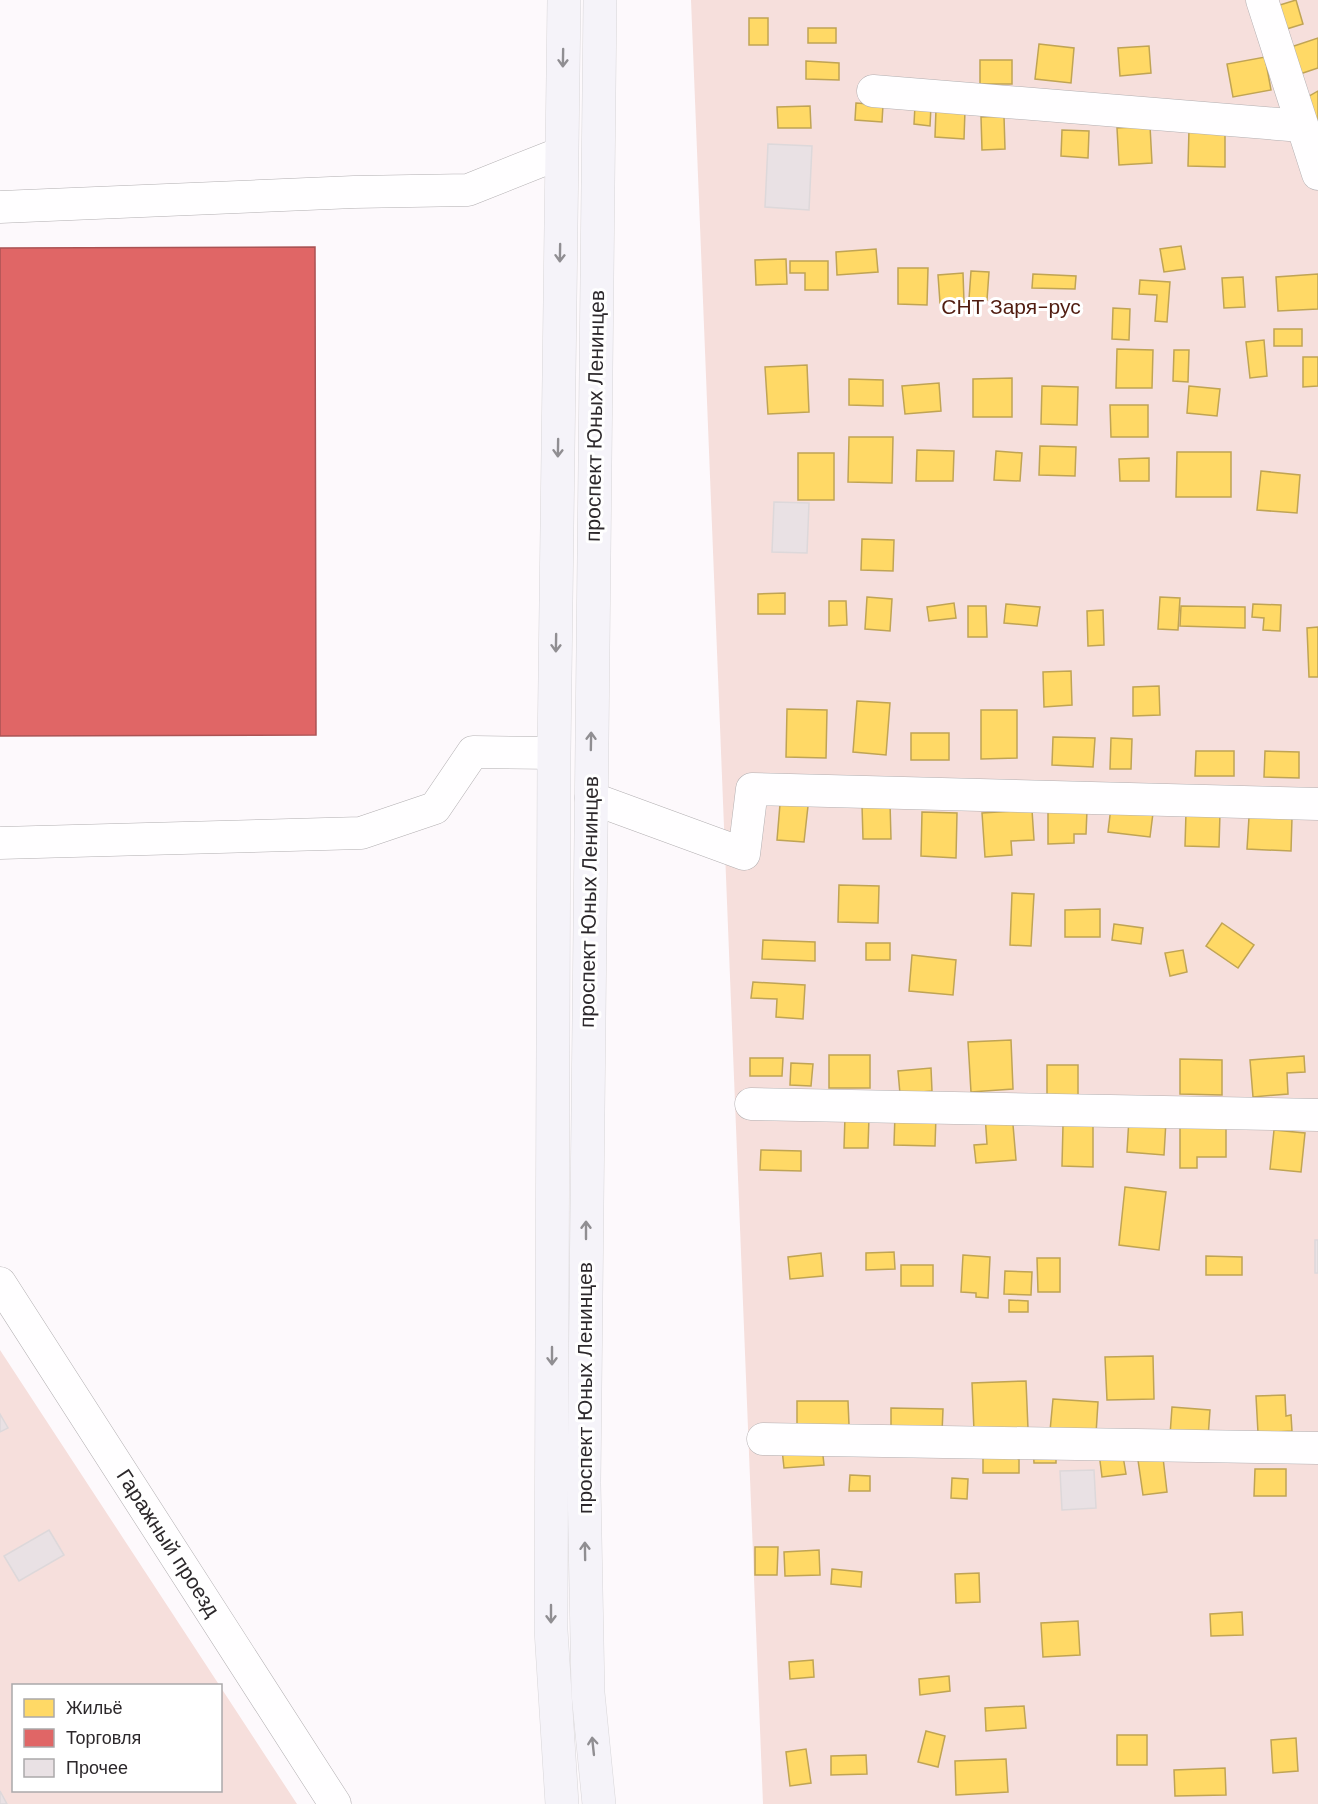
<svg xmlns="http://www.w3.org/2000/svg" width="1318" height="1804" viewBox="0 0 1318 1804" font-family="'DM Sans',sans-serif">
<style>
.green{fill:#f6dfdc;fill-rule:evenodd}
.homes{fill:#ffd966;stroke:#c0a454;stroke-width:1.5}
.shops{fill:#e06666;stroke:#aa5354;stroke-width:1.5}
.building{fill:#e9e1e4;stroke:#ddd8da;stroke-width:1.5}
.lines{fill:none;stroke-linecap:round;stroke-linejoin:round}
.minor-casing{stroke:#b2afb1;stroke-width:33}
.major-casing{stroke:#d8d6d8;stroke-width:34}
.minor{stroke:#fffeff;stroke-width:32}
.major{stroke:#f5f3f9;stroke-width:33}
.oneway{stroke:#908e92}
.labels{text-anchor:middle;stroke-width:6;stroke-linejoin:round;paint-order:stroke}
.park-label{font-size:21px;fill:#511d11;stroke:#fff}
.street-label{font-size:21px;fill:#2c282b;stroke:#fff}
</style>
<rect width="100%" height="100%" fill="#fdf9fc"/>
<g class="green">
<path d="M691,0H1318V1804H763Z"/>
<path d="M0,1350L297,1804H0ZM14,1686H220V1790H14Z"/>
</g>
<g class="homes">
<path d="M1296,0L1303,24L1277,32L1270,8Z"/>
<rect x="749" y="18" width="19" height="27"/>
<rect x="808" y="28" width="28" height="15"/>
<path d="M1318,38V68L1297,75L1288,48Z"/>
<path d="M1039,44L1074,48L1071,83L1035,79Z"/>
<path d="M1149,46L1151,73L1120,76L1118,48Z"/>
<path d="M1265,57L1271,90L1233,97L1227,64Z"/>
<rect x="980" y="60" width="32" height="24"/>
<path d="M806,61L839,63V80L806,79Z"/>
<path d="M1318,91V128L1302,100Z"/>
<path d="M856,103L883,105L882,122L855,120Z"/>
<path d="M915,105L931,106L930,126L914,124Z"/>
<path d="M810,106L811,128H778L777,107Z"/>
<path d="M936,109L965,110L964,139L935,137Z"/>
<path d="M1004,116L1005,149L982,150L981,117Z"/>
<path d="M1150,126L1152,163L1119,165L1117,128Z"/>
<path d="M1189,129H1225V167L1188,166Z"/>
<path d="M1062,130L1089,131L1088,158L1061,156Z"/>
<path d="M1181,246L1185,269L1164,272L1160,249Z"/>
<path d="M876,249L878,272L837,275L836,252Z"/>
<path d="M786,259L787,284L756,285L755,260Z"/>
<path d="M790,261H828V290H805V273H790Z"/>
<path d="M898,268H928L927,305L898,304Z"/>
<path d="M971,271L989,272L987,300L969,299Z"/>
<path d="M963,273L964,302L940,303L938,275Z"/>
<path d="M1033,274L1076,276L1075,289L1032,288Z"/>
<path d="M1318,274V309L1278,311L1276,277Z"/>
<path d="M1243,277L1245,307L1224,308L1222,278Z"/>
<path d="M1140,280L1170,282L1167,322L1155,321L1157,295L1139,294Z"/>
<path d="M1113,308L1130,309L1129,340L1112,339Z"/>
<rect x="1274" y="329" width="28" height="17"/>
<path d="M1264,340L1267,376L1250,378L1246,342Z"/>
<path d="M1117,349L1153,350L1152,388H1116Z"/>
<path d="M1174,350H1189L1188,382L1173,381Z"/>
<path d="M1303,357H1318V386L1303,387Z"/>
<path d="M807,365L809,412L768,414L765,367Z"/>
<path d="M1012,378V417H973V379Z"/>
<path d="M849,379L883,380V406L849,405Z"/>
<path d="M939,383L941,411L905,414L902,386Z"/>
<path d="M1042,386L1078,387L1077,425L1041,424Z"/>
<path d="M1189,386L1220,389L1217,416L1187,413Z"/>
<path d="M1110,405H1148V437H1111Z"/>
<path d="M849,437H893L892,483L848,482Z"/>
<path d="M1040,446L1076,447L1075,476L1039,475Z"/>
<path d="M917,450L954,451L953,481H916Z"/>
<path d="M996,451L1022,453L1020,481L994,480Z"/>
<path d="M1177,452H1231V497H1176Z"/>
<rect x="798" y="453" width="36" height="47"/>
<path d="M1149,458V481H1120L1119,459Z"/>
<path d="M1261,471L1300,475L1297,513L1257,510Z"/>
<path d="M862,539L894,540L893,571L861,570Z"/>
<path d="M785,593V614H758V594Z"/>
<path d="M867,597L892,599L890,631L865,629Z"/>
<path d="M1160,597L1180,598L1178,630L1158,629Z"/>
<path d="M829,601H846L847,625L829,626Z"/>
<path d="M954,603L956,618L929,621L927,607Z"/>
<path d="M1006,604L1040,607L1037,626L1004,623Z"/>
<path d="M1253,604L1281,605L1280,631L1263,630L1264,618L1252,617Z"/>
<path d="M968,606H986L987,637H968Z"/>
<path d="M1181,606L1245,607V628L1180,626Z"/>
<path d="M1103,610L1104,645L1088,646L1087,611Z"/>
<path d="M1318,627V677H1309L1307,628Z"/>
<path d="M1071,671L1072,705L1044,707L1043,672Z"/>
<path d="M1159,686L1160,715L1133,716V687Z"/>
<path d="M857,701L890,703L886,755L853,752Z"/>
<path d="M787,709L827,710L826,758L786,757Z"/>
<path d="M981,710H1017V758L981,759Z"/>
<rect x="911" y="733" width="38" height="27"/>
<path d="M1053,737L1095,738L1093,767L1052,765Z"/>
<path d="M1111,738L1132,739L1131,769H1110Z"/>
<path d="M1196,751H1234V776H1195Z"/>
<path d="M1265,751L1299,752V778L1264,777Z"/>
<path d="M890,803L891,839H863L862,805Z"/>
<path d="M780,804L808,806L804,842L777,840Z"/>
<path d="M1111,807L1153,813L1150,837L1108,832Z"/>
<path d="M1032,810L1034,840L1011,841L1012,855L985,857L982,813Z"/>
<path d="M1048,810H1087L1086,834H1074V843L1048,844Z"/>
<path d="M922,812L957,813L956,858L921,856Z"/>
<path d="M1186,812L1220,813L1219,847L1185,846Z"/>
<path d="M1249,817L1292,818L1291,851L1247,849Z"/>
<path d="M839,885L879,886L878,923L838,922Z"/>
<path d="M1012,893L1034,894L1031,946L1010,945Z"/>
<path d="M1100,909V937H1065V910Z"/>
<path d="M1222,923L1254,945L1238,968L1206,946Z"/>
<path d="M1114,924L1143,928L1141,944L1112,940Z"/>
<path d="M763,940L815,942V961L762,959Z"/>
<rect x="866" y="943" width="24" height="17"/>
<path d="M1183,950L1187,972L1170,976L1165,953Z"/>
<path d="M912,955L956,960L953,995L909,991Z"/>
<path d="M753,982L805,985L803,1019L776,1017L777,999L751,998Z"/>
<path d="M1011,1040L1013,1089L971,1092L968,1042Z"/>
<rect x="829" y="1055" width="41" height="33"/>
<path d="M1304,1056L1305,1072L1287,1073L1288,1094L1253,1097L1250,1060Z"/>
<path d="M750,1058H783L782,1076H750Z"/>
<path d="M1180,1059L1222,1060V1095L1180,1094Z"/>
<path d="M791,1063L813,1064L811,1086L790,1085Z"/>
<rect x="1047" y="1065" width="31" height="34"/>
<path d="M931,1068L932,1091L900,1094L898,1071Z"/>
<path d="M1012,1113L1016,1160L976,1163L974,1145L987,1144L985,1115Z"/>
<path d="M895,1114L936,1116L935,1146L894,1145Z"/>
<path d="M845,1116L869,1117L868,1148H844Z"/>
<path d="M1129,1118L1166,1121L1164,1155L1127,1152Z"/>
<path d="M1226,1121V1157H1197V1168H1180V1122Z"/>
<path d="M1063,1125L1093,1126V1167L1062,1166Z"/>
<path d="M1274,1130L1305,1133L1301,1172L1270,1169Z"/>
<path d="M761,1150L801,1151V1171L760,1170Z"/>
<path d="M1125,1187L1166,1192L1159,1250L1119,1245Z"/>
<path d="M894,1252L895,1269L866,1270V1253Z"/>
<path d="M821,1253L823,1276L790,1279L788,1257Z"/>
<path d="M963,1255L990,1257L988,1298L976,1297V1293L961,1292Z"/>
<path d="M1206,1256L1242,1257V1275H1206Z"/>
<path d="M1037,1258H1060V1292H1038Z"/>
<rect x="901" y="1265" width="32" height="21"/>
<path d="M1005,1271L1032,1272L1031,1295L1004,1294Z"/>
<path d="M1009,1300L1028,1301V1312H1009Z"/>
<path d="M1153,1356L1154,1399L1107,1400L1105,1357Z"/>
<path d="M1026,1381L1028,1429L974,1431L972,1383Z"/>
<path d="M1285,1395L1286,1416L1291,1415L1292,1431L1258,1433L1256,1396Z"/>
<path d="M1053,1399L1098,1402L1096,1434L1050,1431Z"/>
<path d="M797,1401H848L849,1425L797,1426Z"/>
<path d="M1172,1407L1210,1410L1208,1438L1170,1435Z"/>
<path d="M891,1408L943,1409L942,1433H891Z"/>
<path d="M1056,1445V1463H1034L1033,1446Z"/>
<path d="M822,1446L824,1465L784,1468L782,1449Z"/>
<path d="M1162,1449L1167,1492L1143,1495L1137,1453Z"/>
<path d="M1122,1450L1126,1474L1102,1477L1099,1453Z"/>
<rect x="983" y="1456" width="36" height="17"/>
<path d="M1255,1469H1286V1496H1254Z"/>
<path d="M850,1475L870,1476V1491H849Z"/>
<path d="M952,1478L968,1479L967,1499L951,1498Z"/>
<path d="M755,1547H778L777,1575H755Z"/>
<path d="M819,1550L820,1575L785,1576L784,1552Z"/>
<path d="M832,1569L862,1572L861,1587L831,1584Z"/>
<path d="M979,1573L980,1602L956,1603L955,1574Z"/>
<path d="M1242,1612L1243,1635L1211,1636L1210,1614Z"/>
<path d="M1078,1621L1080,1655L1043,1657L1041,1623Z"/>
<path d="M813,1660L814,1677L790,1679L789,1662Z"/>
<path d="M949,1676L950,1691L920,1695L919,1679Z"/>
<path d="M1024,1706L1026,1728L986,1731L985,1708Z"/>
<path d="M926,1731L945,1736L938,1767L918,1762Z"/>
<rect x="1117" y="1735" width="30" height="30"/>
<path d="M1296,1738L1298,1771L1273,1773L1271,1740Z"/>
<path d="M806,1749L811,1783L790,1786L786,1752Z"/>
<path d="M866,1755L867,1774L831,1775V1756Z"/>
<path d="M1006,1759L1008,1792L956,1795L955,1761Z"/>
<path d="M1225,1768L1226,1795L1175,1796L1174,1770Z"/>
</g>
<path class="shops" d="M315,247L316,735L0,736V248Z"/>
<g class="building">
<path d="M768,144L812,146L809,210L765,207Z"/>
<path d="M774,502L809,503L807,553L772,552Z"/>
<rect x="1315" y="1240" width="3" height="33"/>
<path d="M0,1414L8,1428L0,1432Z"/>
<path d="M1094,1470L1096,1508L1062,1510L1060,1471Z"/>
<path d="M49,1530L64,1555L19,1581L4,1556Z"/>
<path d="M0,1791L7,1804H0Z"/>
</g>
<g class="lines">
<defs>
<g id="minor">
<path d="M1262,0L1318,174"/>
<path d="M873,91L1302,126"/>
<path d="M0,207L354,192L468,190L561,153"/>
<path d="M591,798L744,854L752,789L1318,804"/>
<path d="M0,843L361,833L435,808L473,752L554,753"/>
<path d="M751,1104L1318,1115"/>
<path d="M0,1283L335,1804"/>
<path d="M763,1439L1318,1448"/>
</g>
<g id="major">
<path d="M562,1804L551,1630L554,753L564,0"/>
<path d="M599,1804L588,1693L584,1483L600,0"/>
</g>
</defs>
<use href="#minor" class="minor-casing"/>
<use href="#major" class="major-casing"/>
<use href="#minor" class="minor"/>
<use href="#major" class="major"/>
</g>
<defs><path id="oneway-shaft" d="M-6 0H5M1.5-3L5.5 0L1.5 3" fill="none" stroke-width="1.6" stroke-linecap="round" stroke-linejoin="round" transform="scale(1.5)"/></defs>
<g class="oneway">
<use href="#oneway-shaft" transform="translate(563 58) rotate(91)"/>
<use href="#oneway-shaft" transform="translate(560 253) rotate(91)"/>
<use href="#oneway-shaft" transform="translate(558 448) rotate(91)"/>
<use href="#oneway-shaft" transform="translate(556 643) rotate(91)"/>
<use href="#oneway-shaft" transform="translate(591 741) rotate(-89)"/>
<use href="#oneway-shaft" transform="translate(586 1230) rotate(-90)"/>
<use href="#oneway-shaft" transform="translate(552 1356) rotate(90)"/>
<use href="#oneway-shaft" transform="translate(585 1551) rotate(-91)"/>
<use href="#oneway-shaft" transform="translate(551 1614) rotate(90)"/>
<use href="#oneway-shaft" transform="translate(593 1746) rotate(-96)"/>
</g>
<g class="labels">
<g class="park-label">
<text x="1011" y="314">СНТ Заря-рус</text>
</g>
<g class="street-label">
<text transform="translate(595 416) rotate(-89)" y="7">проспект Юных Ленинцев</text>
<text transform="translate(589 902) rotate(-89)" y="7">проспект Юных Ленинцев</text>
<text transform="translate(585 1388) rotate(-90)" y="7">проспект Юных Ленинцев</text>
<text transform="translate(168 1543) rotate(57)" y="7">Гаражный проезд</text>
</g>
</g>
<rect x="12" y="1684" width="210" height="108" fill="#ffffff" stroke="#aba9aa" stroke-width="1.5"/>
<rect x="24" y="1699" width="30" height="18" fill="#ffd966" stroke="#aba9aa" stroke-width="1.5"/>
<text x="66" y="1714" font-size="18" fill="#2c282b">Жильё</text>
<rect x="24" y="1729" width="30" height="18" fill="#e06666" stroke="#aba9aa" stroke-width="1.5"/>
<text x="66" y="1744" font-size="18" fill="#2c282b">Торговля</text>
<rect x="24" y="1759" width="30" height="18" fill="#e9e1e4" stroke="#aba9aa" stroke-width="1.5"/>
<text x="66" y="1774" font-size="18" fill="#2c282b">Прочее</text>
</svg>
